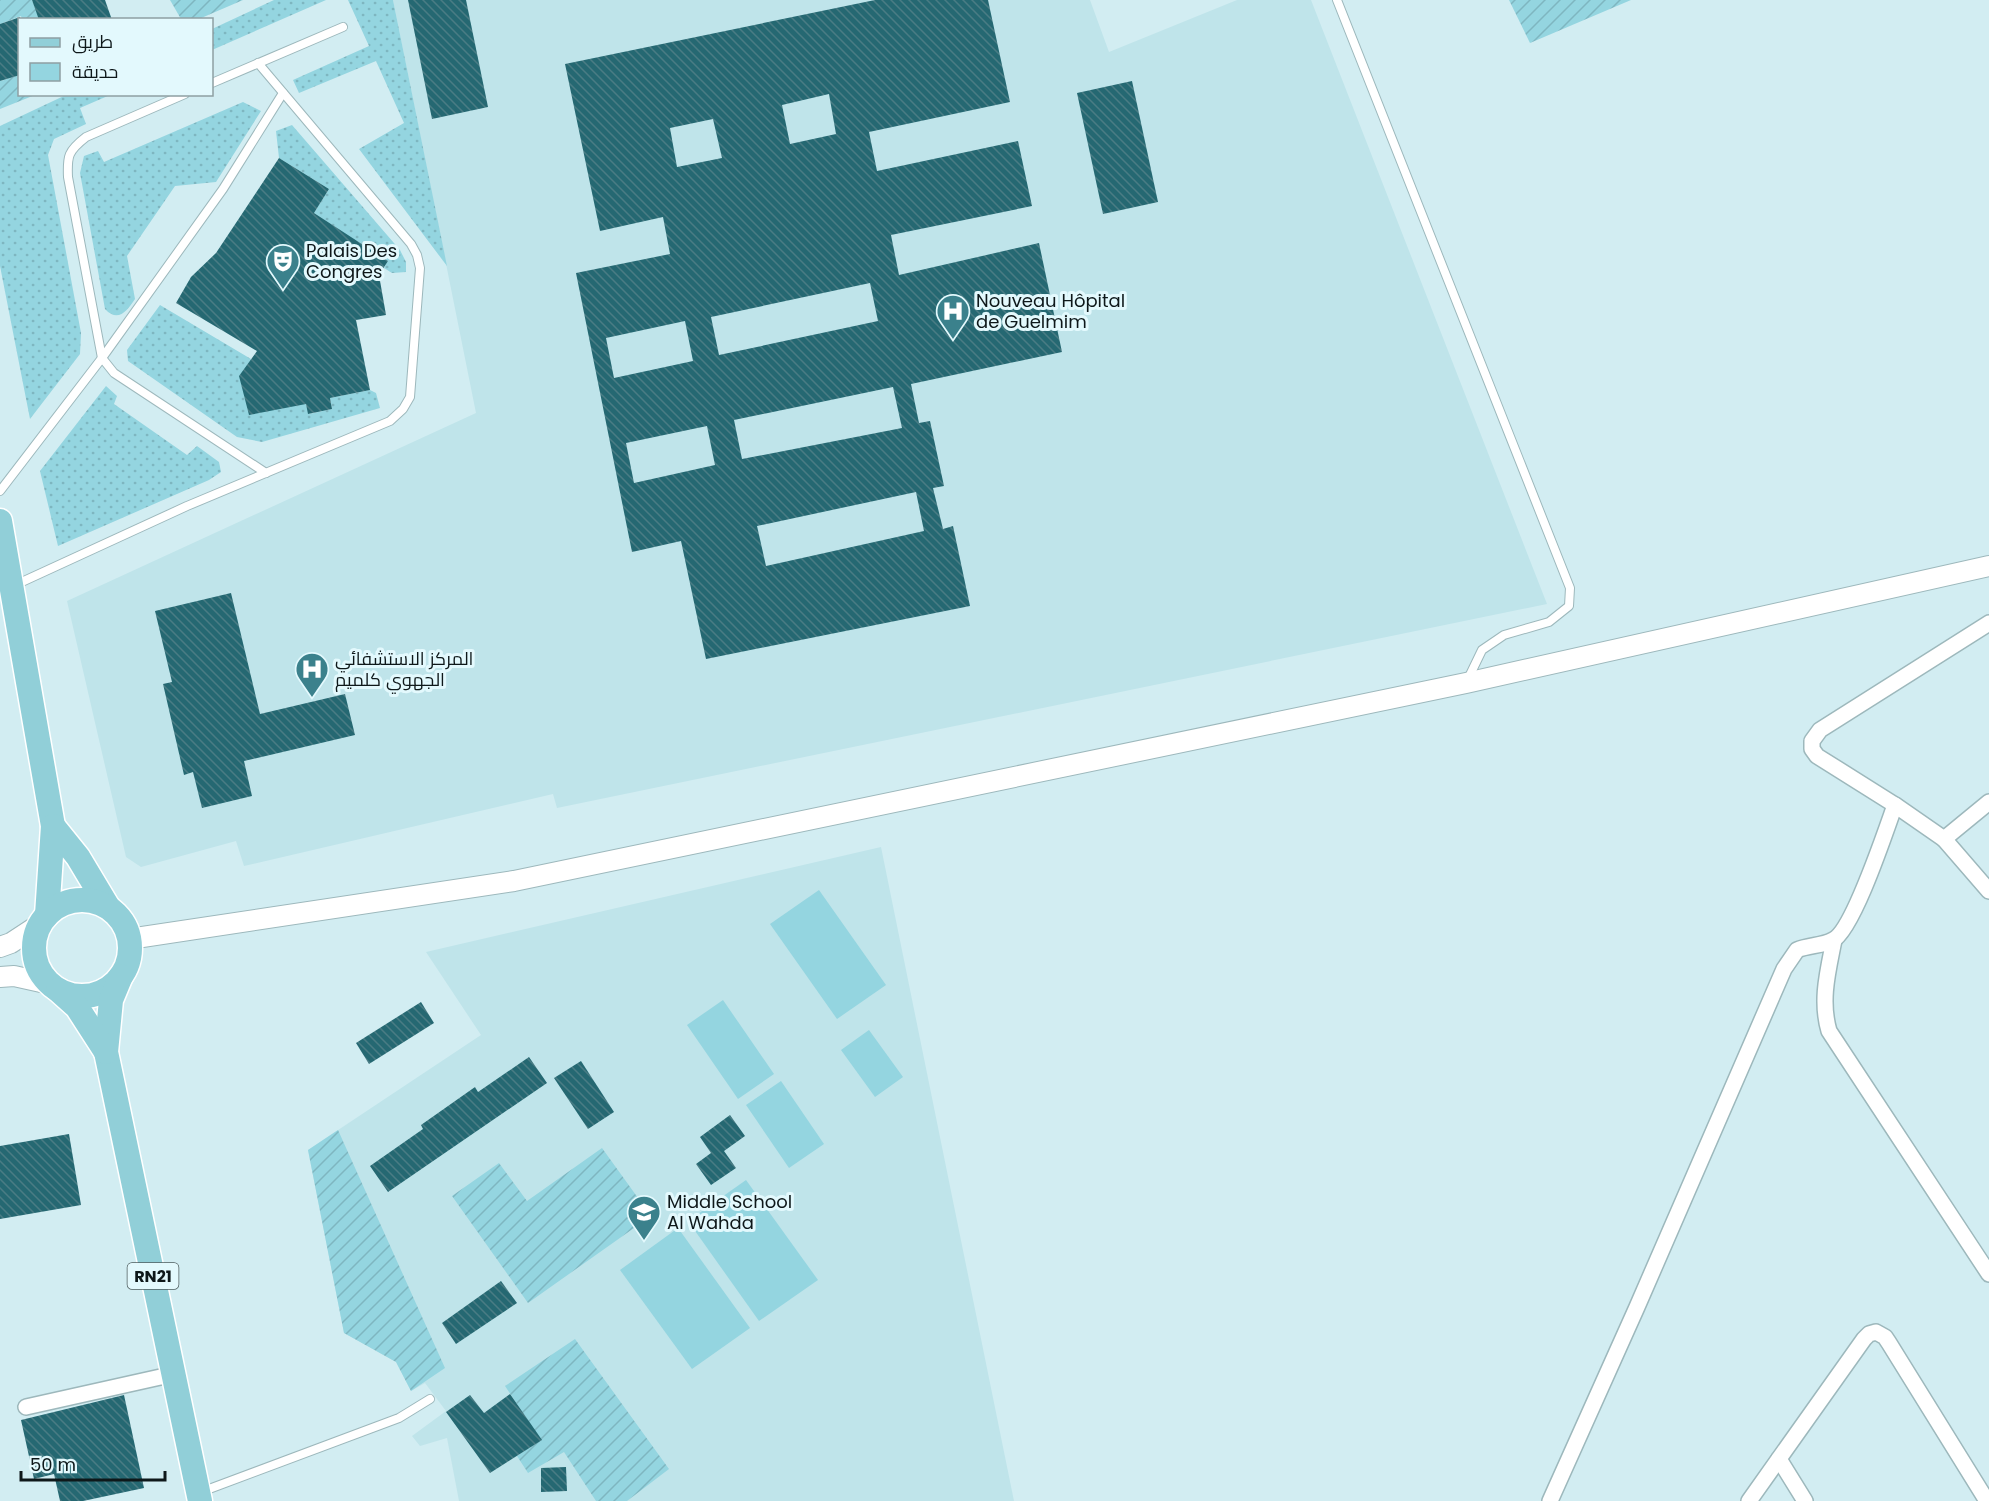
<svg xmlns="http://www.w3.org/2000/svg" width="1989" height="1501" viewBox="0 0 1989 1501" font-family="Poppins,Cairo,sans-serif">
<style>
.built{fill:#bfe4ea}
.grass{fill:url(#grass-dots)}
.park{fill:#94d5e0}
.garden{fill:url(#garden-furrows)}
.building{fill:url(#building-back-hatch);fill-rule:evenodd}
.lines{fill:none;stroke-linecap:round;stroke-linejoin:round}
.service-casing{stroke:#9db8bc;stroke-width:10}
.minor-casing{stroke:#9db8bc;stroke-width:18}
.tertiary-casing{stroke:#9db8bc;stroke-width:22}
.primary-casing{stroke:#fff;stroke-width:27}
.service{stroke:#fff;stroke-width:8}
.minor{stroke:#fff;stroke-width:15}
.tertiary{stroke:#fff;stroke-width:20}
.primary{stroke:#91cfd8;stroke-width:24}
.labels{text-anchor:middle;stroke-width:6;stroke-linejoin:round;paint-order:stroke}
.shield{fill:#e3f9fd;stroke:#4e5c5e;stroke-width:1.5}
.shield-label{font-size:16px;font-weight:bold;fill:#0e181a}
.poi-label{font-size:18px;fill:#0e181a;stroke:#e3f9fd;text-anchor:start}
</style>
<defs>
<pattern id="grass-dots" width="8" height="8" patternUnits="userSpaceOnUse" patternTransform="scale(1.5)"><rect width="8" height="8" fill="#94d5e0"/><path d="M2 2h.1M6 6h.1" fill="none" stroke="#7eb6c0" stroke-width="1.8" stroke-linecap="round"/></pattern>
<pattern id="garden-furrows" width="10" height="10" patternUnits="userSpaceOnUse" patternTransform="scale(1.5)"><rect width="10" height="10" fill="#94d5e0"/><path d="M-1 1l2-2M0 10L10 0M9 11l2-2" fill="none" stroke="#7eb6c0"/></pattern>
<pattern id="building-back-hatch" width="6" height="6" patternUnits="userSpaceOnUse" patternTransform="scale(1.5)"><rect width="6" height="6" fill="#256872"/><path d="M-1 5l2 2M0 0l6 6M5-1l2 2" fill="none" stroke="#4a7c84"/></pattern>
</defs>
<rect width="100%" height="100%" fill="#d2edf2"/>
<g class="built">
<path d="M393,0H1090L1109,52L1237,0H1311L1547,604L557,808L553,794L244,866L236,841L141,867L126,857L67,601L476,413Z"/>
<path d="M881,847L1014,1501H459L447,1438L420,1446L412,1436L446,1411L425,1383L411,1391L396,1362L344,1333L308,1150L481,1035L426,952Z"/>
</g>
<g class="grass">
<path d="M274,0H326L212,50V29Z"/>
<path d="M348,0H393L447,266L359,149L404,123L376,61L299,93L293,80L369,46Z"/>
<path d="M68,94L110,95L80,108L86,124L54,139L48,155L81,333L80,354L30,419L0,266V126Z"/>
<path d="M243,102L261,111L216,182L175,186L127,256L135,299C127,311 118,323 105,309L80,173L84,156L98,151L104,162Z"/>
<path d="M292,125L400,250L406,262V272L392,273L384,268L387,262L314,213L329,189L279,158L276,131Z"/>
<path d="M160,305L251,359L306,404L309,414L332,409L330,398L370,390L376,393L380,408L262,442L237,437L128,361L127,350Z"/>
<path d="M106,386L117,396L114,404L187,455L197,446L219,462L221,472L209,480L58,546L40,471Z"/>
</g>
<g class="park">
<path d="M819,890L886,985L837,1019L770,924Z"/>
<path d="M723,1000L774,1074L738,1099L687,1025Z"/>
<path d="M869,1030L903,1077L875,1097L841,1050Z"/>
<path d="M781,1081L824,1144L789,1168L746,1105Z"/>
<path d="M746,1180L818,1280L759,1321L688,1221Z"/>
<path d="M678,1228L750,1328L692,1369L620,1270Z"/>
</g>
<g class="garden">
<path d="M0,0H32L39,18L22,19L21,16L0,24Z"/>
<path d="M170,0H243L199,19H181Z"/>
<path d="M1509,0H1631L1530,43Z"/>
<path d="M19,75L20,94L35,95L0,109V78L1,81Z"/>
<path d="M338,1130L445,1368L411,1391L396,1362L344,1333L308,1150Z"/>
<path d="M602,1148L651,1216L528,1303L452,1196L499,1163L527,1201Z"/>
<path d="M575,1339L669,1469L627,1501H596L564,1452L528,1473L517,1456L541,1440L505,1386Z"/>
</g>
<g class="building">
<path d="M32,0H105L112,20H39Z"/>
<path d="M408,0H466L488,107L432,119Z"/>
<path d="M875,0H988L1010,102L869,132L877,171L1018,141L1032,206L891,235L899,275L1039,243L1062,352L911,384L919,423L930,421L944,486L933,488L943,529L953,526L970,606L706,659L681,541L632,552L576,273L670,254L663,217L600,231L565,64ZM829,94L836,134L790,144L782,105ZM713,119L722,158L677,167L670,128ZM870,283L878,321L719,355L711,317ZM685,321L693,361L614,378L606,338ZM893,387L902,428L742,459L734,420ZM707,426L715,465L634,483L626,443ZM916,492L924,531L766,566L757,526Z"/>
<path d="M20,17V75L0,81V24Z"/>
<path d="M1132,81L1158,202L1103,214L1077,93Z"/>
<path d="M279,158L329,189L314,213L388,261L379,275L386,315L356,320L370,390L330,398L332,409L308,414L306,404L249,415L239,376L257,351L176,303L191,277L216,253Z"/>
<path d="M231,593L260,714L345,694L355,735L244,761L252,796L202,808L193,772L184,775L163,684L172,682L155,611Z"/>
<path d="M421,1002L434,1023L369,1064L356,1043Z"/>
<path d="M529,1057L547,1083L388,1192L370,1166L423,1129L421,1125L475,1087L478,1092Z"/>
<path d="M581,1061L614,1112L588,1129L554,1078Z"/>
<path d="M730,1115L745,1136L724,1151L736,1168L711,1185L696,1164L711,1153L700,1137Z"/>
<path d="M69,1134L81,1205L0,1219V1146Z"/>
<path d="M501,1281L517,1303L456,1344L442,1323Z"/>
<path d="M510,1394L542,1440L490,1473L446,1412L470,1395L484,1413Z"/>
<path d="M124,1395L144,1488L83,1501H60L54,1474L34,1479L21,1420Z"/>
<path d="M566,1467L567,1491L541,1492V1468Z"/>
</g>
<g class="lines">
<defs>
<g id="service">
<path d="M1337,0L1570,588L1569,606L1549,622L1504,635L1482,650L1468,679"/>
<path d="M212,83L343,27"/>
<path d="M185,94L86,137C68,151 67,156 68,177L102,358L114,373L266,473"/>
<path d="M0,491L102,358L223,189L283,93"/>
<path d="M13,586L187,506L390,421L403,409L410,397L420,268L417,255L411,244L258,63"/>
<path d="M201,1492L399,1418L430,1399"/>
</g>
<g id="minor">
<path d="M1895,805L1944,839L1989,802"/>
<path d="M1944,839L1989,891"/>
<path d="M1834,940C1828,971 1820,1000 1829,1031L1989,1274"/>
<path d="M26,1407L174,1374"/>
<path d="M1779,1459L1805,1501"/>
<path d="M1550,1501L1637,1307L1784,969L1797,950C1808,945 1823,946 1833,940C1853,930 1886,830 1895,805L1817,756L1812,749V741L1820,730L1989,623"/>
<path d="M1749,1501L1864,1339L1869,1334L1876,1332L1885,1337L1889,1343L1987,1501"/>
</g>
<g id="tertiary">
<path d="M129,939L514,881L1466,683L1989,566"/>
<path d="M0,947L11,943L40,924"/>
<path d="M0,977L14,976L50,984"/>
</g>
<g id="primary">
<path d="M0,521L53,826L47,915"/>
<path d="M53,826L78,857L108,907"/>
<circle cx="82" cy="948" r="48"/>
<path d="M121,976L111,1000L106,1052L200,1501"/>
<path d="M58,990L77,1007L106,1052"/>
</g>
</defs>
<use href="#service" class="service-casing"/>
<use href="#minor" class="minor-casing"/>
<use href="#tertiary" class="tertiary-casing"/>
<use href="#primary" class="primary-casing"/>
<use href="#service" class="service"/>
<use href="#minor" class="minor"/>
<use href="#tertiary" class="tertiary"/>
<use href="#primary" class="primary"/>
</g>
<defs>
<symbol id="theatre-pin" viewBox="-11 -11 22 30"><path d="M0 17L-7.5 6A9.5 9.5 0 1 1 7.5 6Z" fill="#3b818c" stroke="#e3f9fd"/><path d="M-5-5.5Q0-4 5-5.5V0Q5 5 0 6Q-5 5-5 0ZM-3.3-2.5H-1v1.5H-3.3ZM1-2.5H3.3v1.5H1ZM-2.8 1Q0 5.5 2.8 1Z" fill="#fff"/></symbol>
<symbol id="hospital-pin" viewBox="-11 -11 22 30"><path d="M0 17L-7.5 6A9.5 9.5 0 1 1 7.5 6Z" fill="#3b818c" stroke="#e3f9fd"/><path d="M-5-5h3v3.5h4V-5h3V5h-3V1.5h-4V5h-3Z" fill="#fff"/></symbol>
<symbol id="university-pin" viewBox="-11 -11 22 30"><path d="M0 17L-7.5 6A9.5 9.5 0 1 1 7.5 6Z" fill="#3b818c" stroke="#e3f9fd"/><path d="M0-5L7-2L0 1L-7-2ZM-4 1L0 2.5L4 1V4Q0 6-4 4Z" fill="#fff"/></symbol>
</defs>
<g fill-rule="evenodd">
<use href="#theatre-pin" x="264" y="242" width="38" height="52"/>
<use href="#hospital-pin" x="934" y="292" width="38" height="52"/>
<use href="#hospital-pin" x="293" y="650" width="38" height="52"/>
<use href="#university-pin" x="625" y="1193" width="38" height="52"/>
</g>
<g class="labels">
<rect class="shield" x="127.5" y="1263" width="51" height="26" rx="4.5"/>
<g class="shield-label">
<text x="153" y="1282">RN21</text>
</g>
<g class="poi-label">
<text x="306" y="257">Palais Des<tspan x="306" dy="21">Congres</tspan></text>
<text x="976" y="307">Nouveau Hôpital<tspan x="976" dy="21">de Guelmim</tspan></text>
<text x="335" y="665">المركز الاستشفائي<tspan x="335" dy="21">الجهوي كلميم</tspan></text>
<text x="667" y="1208">Middle School<tspan x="667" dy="21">Al Wahda</tspan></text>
</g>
</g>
<rect x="18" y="18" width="195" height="78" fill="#e3f9fd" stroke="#8e9fa2" stroke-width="1.5"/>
<rect x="30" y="38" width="30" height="9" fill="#91cfd8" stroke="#8e9fa2" stroke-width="1.5"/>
<text x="72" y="48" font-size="18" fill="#0e181a">طريق</text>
<rect x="30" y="63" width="30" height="18" fill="#94d5e0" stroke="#8e9fa2" stroke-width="1.5"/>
<text x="72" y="78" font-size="18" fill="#0e181a">حديقة</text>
<path d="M21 1471v9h144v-9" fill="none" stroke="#0e181a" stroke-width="3"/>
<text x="30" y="1471" font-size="18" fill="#0e181a" stroke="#e3f9fd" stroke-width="4.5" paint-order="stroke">50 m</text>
</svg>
